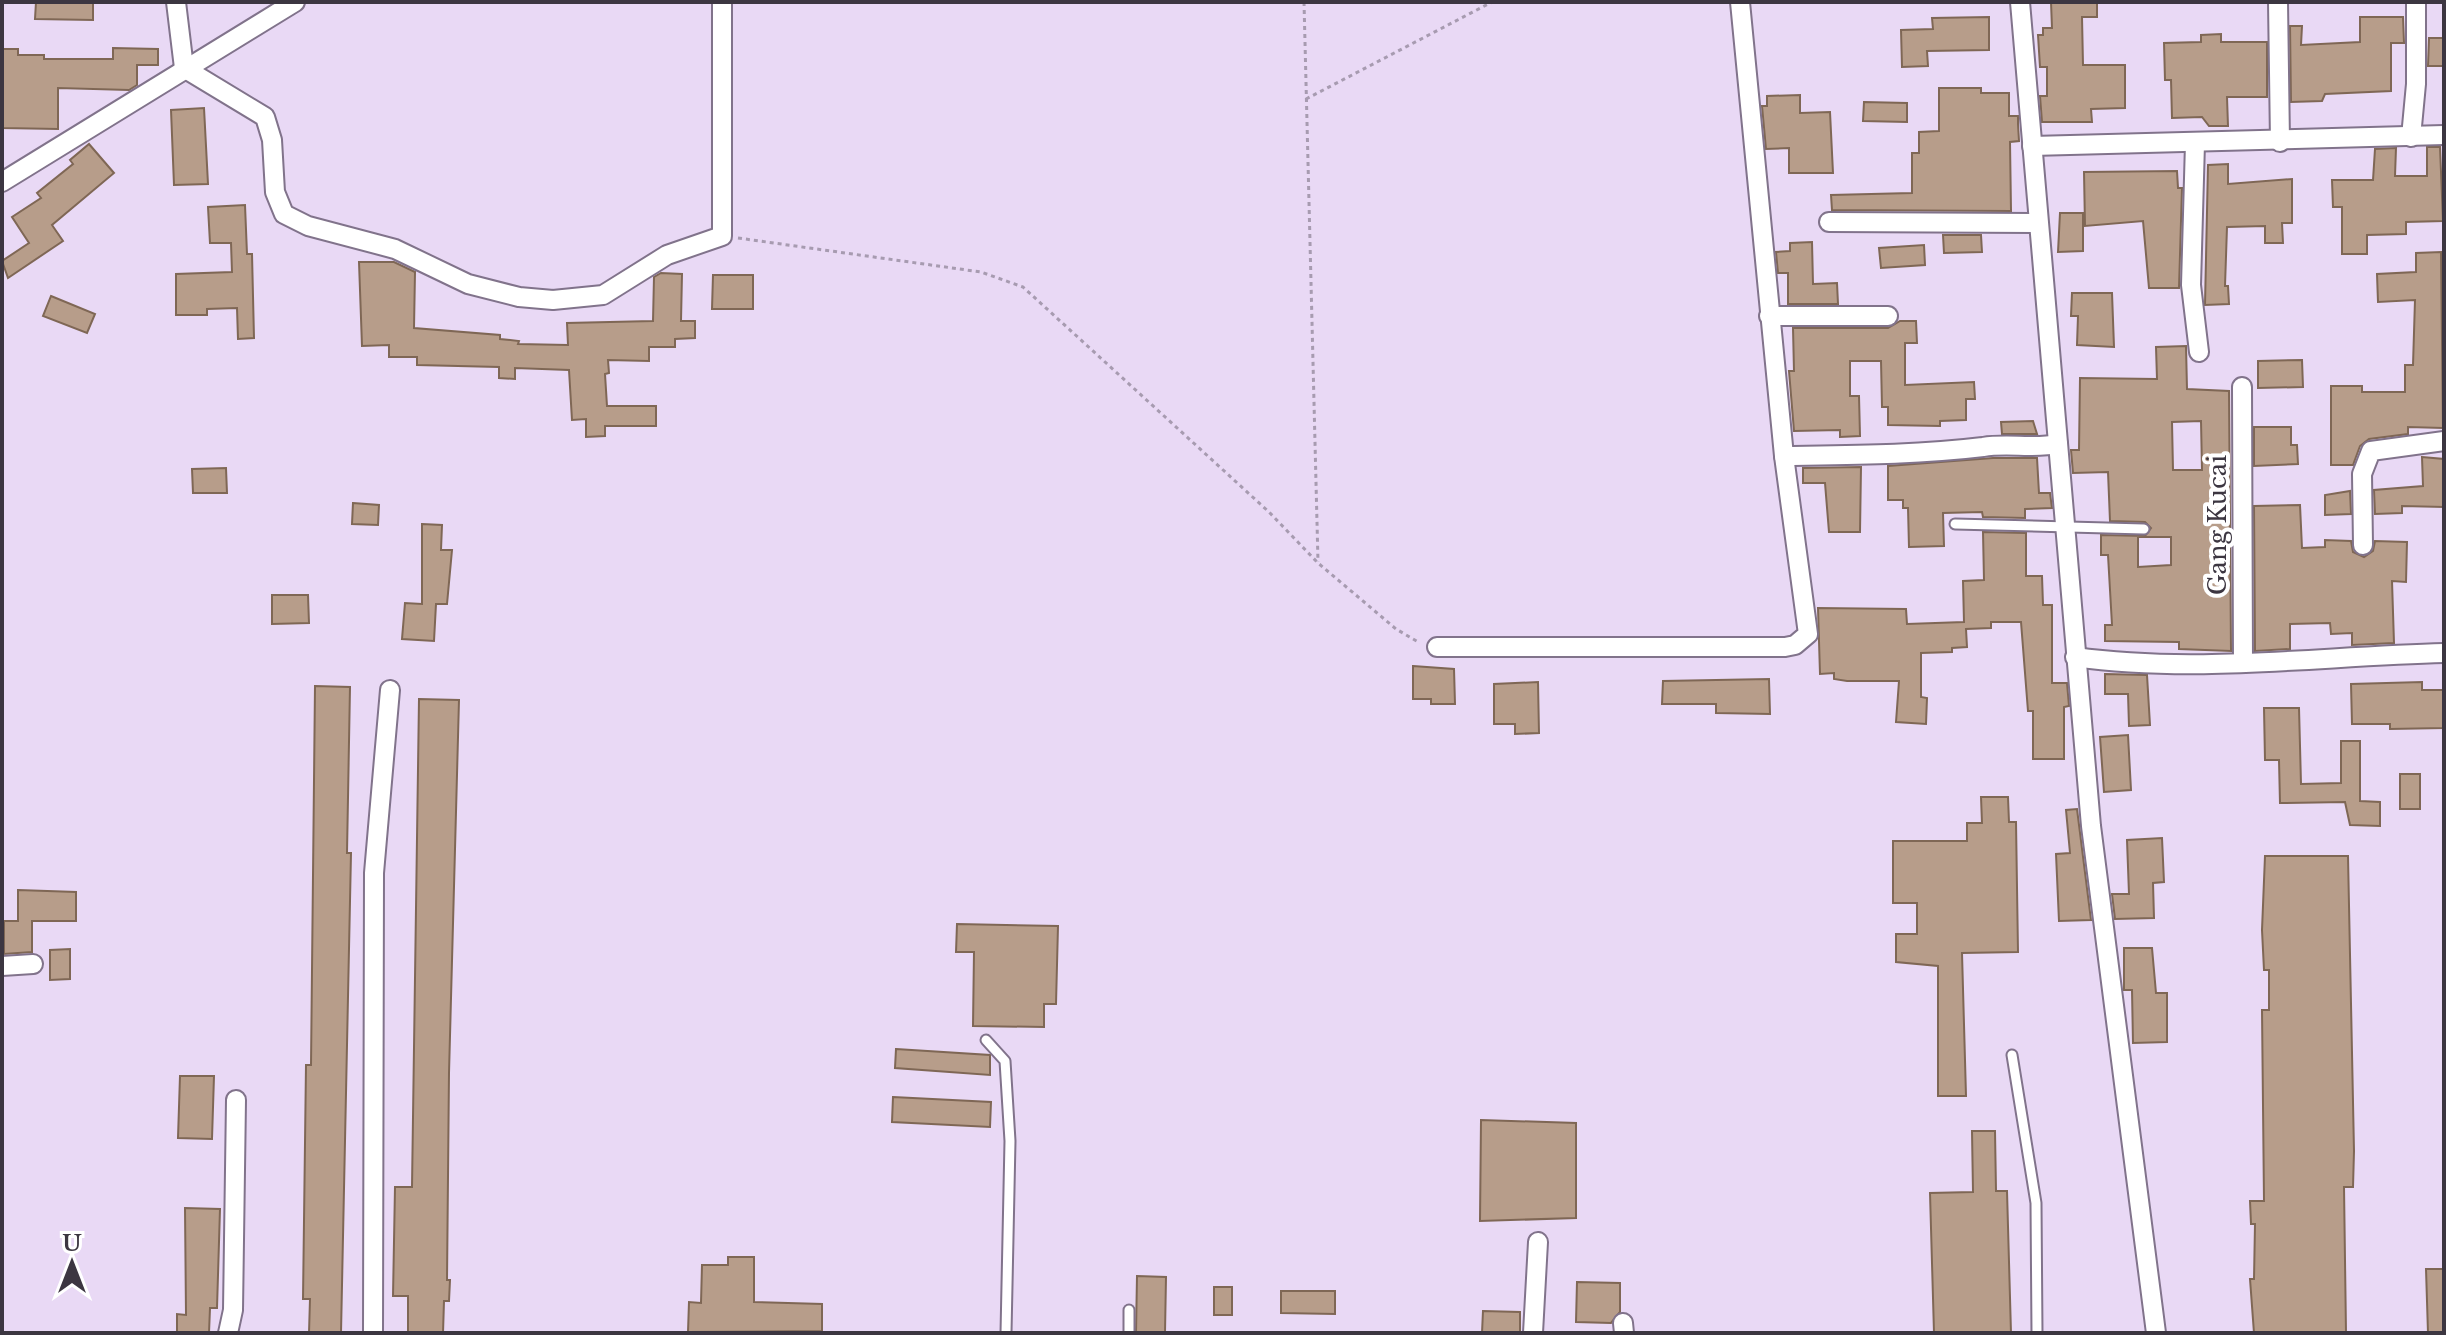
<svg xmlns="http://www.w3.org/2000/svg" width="2446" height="1335" viewBox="0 0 2446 1335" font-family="'Libre Baskerville',serif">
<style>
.building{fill:#b79d8a;stroke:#7f6755;stroke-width:2;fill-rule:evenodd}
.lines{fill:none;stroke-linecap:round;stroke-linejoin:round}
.lane-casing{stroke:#81738b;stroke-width:13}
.street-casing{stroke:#81738b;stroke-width:22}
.path{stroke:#a79bb0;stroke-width:3;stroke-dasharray:4 4;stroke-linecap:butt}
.lane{stroke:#fff;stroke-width:9}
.street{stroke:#fff;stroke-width:18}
.labels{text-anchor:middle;stroke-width:8;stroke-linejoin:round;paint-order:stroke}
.street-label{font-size:24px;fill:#3c3641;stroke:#fff}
</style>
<rect width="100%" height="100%" fill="#e9d9f5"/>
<g class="building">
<path d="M36,2H93V20L35,19Z"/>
<path d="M2051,2H2097V17H2082L2083,65H2125V108L2091,109L2092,122H2042L2040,96H2047V67H2040L2038,35H2043V28H2052Z"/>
<path d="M1989,17V50L1927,51L1928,66L1902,67L1901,30L1933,29L1932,18Z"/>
<path d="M2360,17H2403L2404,43H2391V91L2325,94L2322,101L2291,102L2290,26H2302L2301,45L2360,42Z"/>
<path d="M2221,34V42H2267V97H2227L2228,126H2209L2202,117L2172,118L2171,80H2165L2164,43L2201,42V35Z"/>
<path d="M2429,38H2444V66H2428Z"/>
<path d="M113,48L158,49V65H137V85L129,90L58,88V129L2,128V49H18V55H44V59H113Z"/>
<path d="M1939,88H1981V93H2009V116H2018V124L2019,141L2010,142L2011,211L1832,210L1831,195L1912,193V153H1919V132L1939,131Z"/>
<path d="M1800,95V113L1830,112L1833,173H1789V148L1766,149L1762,106H1767V96Z"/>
<path d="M1864,102L1907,103V122L1863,121Z"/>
<path d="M204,108L208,184L174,185L171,110Z"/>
<path d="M89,144L114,173L52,225L63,241L8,278L2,261L29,243L12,217L41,198L37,193L73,164L70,160Z"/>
<path d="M2427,147H2440L2443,221L2406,222V234L2367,235V254H2342V207H2333L2332,180H2373L2375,149L2396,148L2395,176H2427Z"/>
<path d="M2228,164V184L2292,179V223H2282L2283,243H2265V226L2227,227L2225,286H2228L2229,304L2205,305L2208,165Z"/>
<path d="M2177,171L2178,188H2182L2179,288H2149L2143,221L2085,226L2084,172Z"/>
<path d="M245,205L247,254H252L254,338L238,339L237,308L207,309V315H176V274L232,272L231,243H210L208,207Z"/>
<path d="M2060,213H2083V251L2058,252Z"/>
<path d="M1943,235H1981L1982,252L1944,253Z"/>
<path d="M1812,242L1813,284L1837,283L1838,304H1788V273H1778L1776,252L1790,251V243Z"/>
<path d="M1924,245L1925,265L1881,268L1879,248Z"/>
<path d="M2441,252L2443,428L2408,427V434L2369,439L2360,446L2353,465H2331V386H2362V392H2405V365H2413L2415,300L2378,302L2377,274L2416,272V253Z"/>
<path d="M359,262H394L415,272L414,328L500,335V339L519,341L518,344L568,345L567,323L653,321L654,277L661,273L682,274L681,321H695V338L675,339V347H649V361L608,360L609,373L605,374L607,406H656V426H605V436L586,437V419L572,420L569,370L515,368V379L499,378V367L417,365V357H389V345L362,346Z"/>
<path d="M713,275H753V309H712Z"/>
<path d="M2072,293H2112L2114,347L2077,345L2078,316H2071Z"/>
<path d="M51,296L95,314L87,333L43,316Z"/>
<path d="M1900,321H1916L1917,343H1905V385L1974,382L1975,399H1966V420L1940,421V426L1888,425V407H1882L1881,361H1850V396H1859L1860,436L1840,437V430L1794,431L1789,371H1794L1793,328H1888Z"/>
<path d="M2186,346L2187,389L2229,391L2231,651L2179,649V642L2105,641V625H2112L2108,555H2101V535L2145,536L2151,528L2145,522L2110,521L2108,472L2073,473L2071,450H2079L2080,378L2157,379L2156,347ZM2201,421L2202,470H2173L2172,422ZM2138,537H2171V565L2138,567Z"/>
<path d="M2302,360L2303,387L2258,388V361Z"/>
<path d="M2033,421L2037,434H2002L2001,422Z"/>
<path d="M2254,427H2291V445H2297L2298,464L2254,466Z"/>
<path d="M2422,457L2444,459V507L2402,506V513L2375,514L2374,490L2423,486Z"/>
<path d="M1993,458H2037L2039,493H2050L2052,508L2025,509V518L1983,517L1982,512L1943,513L1944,546L1909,547L1908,508H1903V500H1888V466Z"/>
<path d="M1861,467L1860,532H1829L1825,483H1803V468Z"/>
<path d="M226,468L227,493H193L192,469Z"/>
<path d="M2350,491L2351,514L2325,515V495Z"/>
<path d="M353,503L379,505L378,525L352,524Z"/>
<path d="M2300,505L2302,548L2325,547V540L2351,541L2353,552L2364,557L2373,551L2375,541L2407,542L2406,582L2392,581L2394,643L2352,645V633L2331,634L2330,623L2290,624V649L2255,651L2254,506Z"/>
<path d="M422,524L442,525L441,550H452L447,604H436L434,641L402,639L405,603L422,604Z"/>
<path d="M1983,532L2026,533V576H2042L2043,605H2052V683H2067L2069,706L2064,707V759H2033V711H2028L2021,622H1991V628L1966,629L1967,647L1952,648V652L1921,653V697L1927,698L1926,724L1896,722L1899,681H1847L1834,679V673L1820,674L1818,608L1906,609L1907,624L1964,622L1963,581L1984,580Z"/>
<path d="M272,595H308L309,623L272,624Z"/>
<path d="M1413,666L1454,669L1455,704H1431V699H1413Z"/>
<path d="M2105,674L2147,675L2150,725L2129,726L2128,694H2105Z"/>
<path d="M1769,679L1770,714L1716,713V704H1662L1663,681Z"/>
<path d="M1538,682L1539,733L1515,734V724H1494V684Z"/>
<path d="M2422,682V690H2444V728L2390,729V724H2352L2351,684Z"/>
<path d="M315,686L350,687L347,853H351L341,1333H309L310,1299H303L306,1065H311Z"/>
<path d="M419,699L459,700L449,1073L447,1280H450L449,1301H444L443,1333H408V1296H393L395,1187H412Z"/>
<path d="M2264,708H2299L2301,784L2341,783V741H2360V801L2380,802V826L2350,825L2345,802L2280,803L2279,760H2265Z"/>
<path d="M2128,735L2131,790L2104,792L2100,737Z"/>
<rect x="2400" y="774" width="20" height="35"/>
<path d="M1981,797H2008L2009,822H2016L2018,952L1962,953L1966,1096H1938V966L1896,962V934H1917V903H1893V841H1967V823H1982Z"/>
<path d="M2077,809L2091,920L2059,921L2056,854L2070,853L2066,810Z"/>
<path d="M2162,838L2164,882L2153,883L2154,918L2115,919L2112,894H2129L2127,840Z"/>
<path d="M2265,856H2348L2354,1151L2353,1187H2344L2346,1333H2254L2250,1279H2254L2255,1224H2251L2250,1201H2264L2262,1010H2269V970H2264L2262,930Z"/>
<path d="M18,890L76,892V921H32V952L4,954V921H18Z"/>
<path d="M957,924L1058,926L1056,1004H1044V1027L973,1026L974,952H956Z"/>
<path d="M2124,948H2152L2156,993H2167V1042L2133,1043L2132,990H2124Z"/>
<path d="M70,949V979L50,980V950Z"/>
<path d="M896,1049L990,1055V1075L895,1068Z"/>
<path d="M180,1076H214L212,1139L178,1138Z"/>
<path d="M893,1097L991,1102L990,1127L892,1122Z"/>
<path d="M1481,1120L1576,1123V1218L1480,1221Z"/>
<path d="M1972,1131H1995L1996,1191H2007L2011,1333H1934L1930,1193L1973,1192Z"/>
<path d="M185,1208L220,1209L217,1308H210L209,1333H177V1314L186,1315Z"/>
<path d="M728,1257H754V1302L822,1304V1331L688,1332L689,1302L701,1303L702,1265H728Z"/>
<path d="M2426,1269H2444V1333H2428Z"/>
<path d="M1137,1276L1166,1277L1165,1333H1136Z"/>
<path d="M1577,1282L1620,1283V1312L1611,1323L1576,1322Z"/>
<rect x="1214" y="1287" width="18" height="28"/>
<path d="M1281,1291H1335V1314L1281,1313Z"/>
<path d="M1483,1311L1520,1312V1333H1482Z"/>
</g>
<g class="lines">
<defs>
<g id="lane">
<path d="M1955,524L2144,529"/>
<path d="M986,1040L1005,1061L1010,1141L1006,1333"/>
<path d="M2012,1055L2036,1203L2037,1333"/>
<path d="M1129,1310V1333"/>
</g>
<g id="street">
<path d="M176,2L184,68L265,117L272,140L275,192L284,214L308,226L395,249L468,284L519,297L553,300L603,295L667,255L722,236V2"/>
<path d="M2020,2L2091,826L2156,1333"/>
<path d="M2278,2L2280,142"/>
<path d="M2411,137L2416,84V2"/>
<path d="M2195,143L2191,285L2199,352"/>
<path d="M2032,146L2444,135"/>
<path d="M2,182L295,2"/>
<path d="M1829,222L2038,223"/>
<path d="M1769,316H1888"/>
<path d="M2242,387L2243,663"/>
<path d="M1784,456C1851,455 1917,455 1983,447C2008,443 2033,449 2058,444"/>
<path d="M2363,545L2362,474L2371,451L2444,441"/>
<path d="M1437,647H1785L1795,645L1808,634L1784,456L1740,2"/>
<path d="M2075,657C2197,674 2321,656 2444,653"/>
<path d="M2,966L33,964"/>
<path d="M1623,1323L1624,1333"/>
<path d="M228,1333L233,1310L236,1100"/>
<path d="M373,1333L374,873L390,690"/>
<path d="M1533,1333L1538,1242"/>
</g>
</defs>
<use href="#lane" class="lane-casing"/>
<use href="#street" class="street-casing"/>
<g class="path">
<path d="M1304,2L1318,562"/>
<path d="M1306,99L1492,2"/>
<path d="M738,238L981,272L1023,287L1269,512L1318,563L1396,629L1420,643"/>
</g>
<use href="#lane" class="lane"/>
<use href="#street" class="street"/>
</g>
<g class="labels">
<g class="street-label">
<text transform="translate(2218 525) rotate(-90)" y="8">Gang Kucai</text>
</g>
</g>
<rect width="2446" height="1335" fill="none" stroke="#3c3641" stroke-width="8"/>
<g transform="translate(72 1263)" stroke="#ffffff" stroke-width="6" paint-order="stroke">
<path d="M0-6L14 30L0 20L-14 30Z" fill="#3c3641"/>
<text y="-12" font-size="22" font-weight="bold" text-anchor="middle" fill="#3c3641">U</text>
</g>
</svg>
